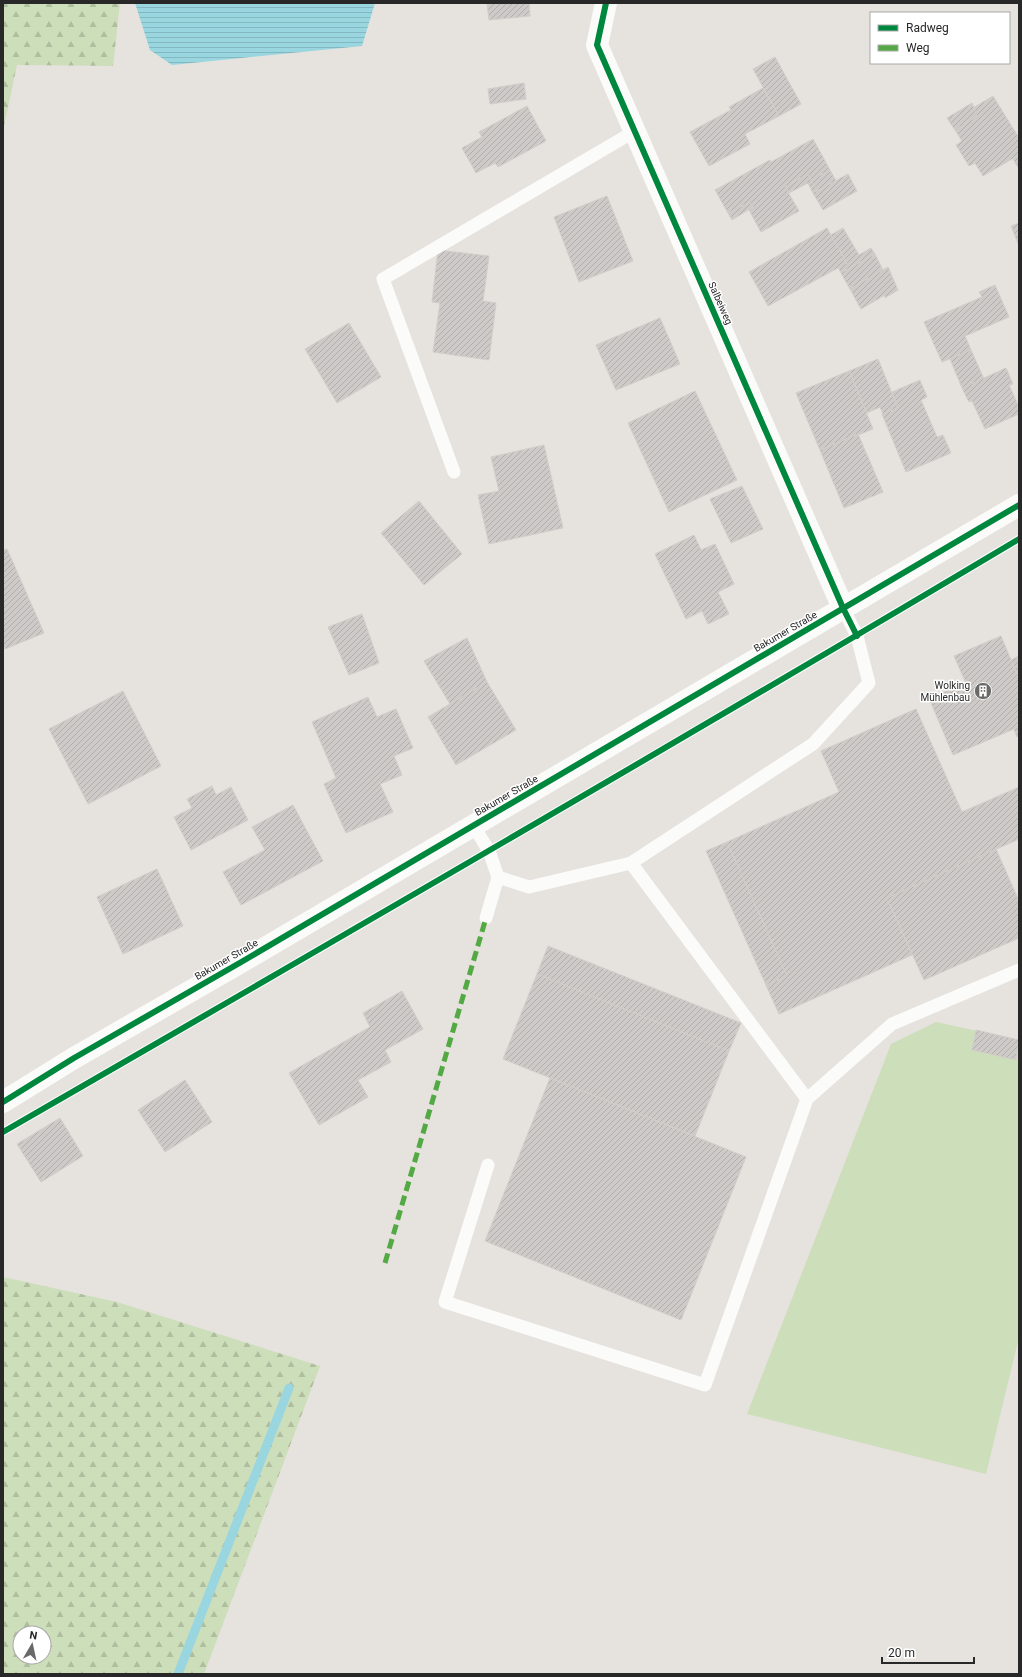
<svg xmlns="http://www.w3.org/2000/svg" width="1022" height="1677" viewBox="0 0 1022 1677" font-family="Roboto,sans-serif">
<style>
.green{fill:#cddeba}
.forest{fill:url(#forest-firs);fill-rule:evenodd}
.water{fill:url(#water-rules)}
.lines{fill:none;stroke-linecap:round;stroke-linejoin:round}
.stream{stroke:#99d6e0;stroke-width:9}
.building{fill:url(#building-hatch);stroke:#d1ceca}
.lane{stroke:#fbfbfa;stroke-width:13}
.street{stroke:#fbfbfa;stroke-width:22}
.secondary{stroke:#fbfbfa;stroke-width:22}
.quiet{stroke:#53aa44;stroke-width:5;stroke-dasharray:10 5;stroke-linecap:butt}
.cycleway-casing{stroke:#fff;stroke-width:8}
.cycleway{stroke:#00873e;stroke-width:6}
.labels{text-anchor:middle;stroke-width:3;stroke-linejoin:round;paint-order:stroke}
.street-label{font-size:10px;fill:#282828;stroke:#fff}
.poi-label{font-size:10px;fill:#282828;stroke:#fff;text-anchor:end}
</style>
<defs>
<pattern id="forest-firs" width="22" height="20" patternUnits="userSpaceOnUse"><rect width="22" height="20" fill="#cddeba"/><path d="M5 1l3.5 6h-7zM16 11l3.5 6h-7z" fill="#b0bea0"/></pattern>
<pattern id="water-rules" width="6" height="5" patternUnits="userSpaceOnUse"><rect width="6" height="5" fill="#99d6e0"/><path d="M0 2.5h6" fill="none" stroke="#84b8c0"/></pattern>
<pattern id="building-hatch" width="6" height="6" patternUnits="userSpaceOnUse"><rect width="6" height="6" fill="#cdcac8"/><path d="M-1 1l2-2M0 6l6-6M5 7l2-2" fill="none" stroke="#b0aeac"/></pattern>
</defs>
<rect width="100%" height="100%" fill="#e6e2de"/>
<path class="green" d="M936,1022L1019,1040V1337L986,1474L747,1414L891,1044Z"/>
<g class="forest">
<path d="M3,3H120L113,66L17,65L3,131Z"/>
<path d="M3,1277L117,1302L320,1366L204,1674H3ZM20,1633H44V1657H20Z"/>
</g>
<path class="water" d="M135,3H375L362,46L172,65L150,50Z"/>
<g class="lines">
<path class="stream" d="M178,1674L289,1388"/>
</g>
<g class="building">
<path d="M487,3H529L530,16L489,20Z"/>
<path d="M775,57L801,104L779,116L753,69Z"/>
<path d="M524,83L526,99L490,104L488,89Z"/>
<path d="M763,88L779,116L745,134L750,144L709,166L690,132L731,110L729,107Z"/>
<path d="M993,96L1019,138V155L983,176L975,163L969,166L956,145L962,141L955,130L977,116L973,108Z"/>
<path d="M972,103L977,116L955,130L947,118Z"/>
<path d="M527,106L546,141L498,167L495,163L476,173L462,148L482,137L479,132Z"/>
<path d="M813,139L830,170L811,180L808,174L785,187L799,211L761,232L749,210L753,207L750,202L728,213L715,190L770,160L771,162Z"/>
<path d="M1019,155V169L1013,159Z"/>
<path d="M830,170L836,181L817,191L811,180Z"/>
<path d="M808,174L817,191L813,193L808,183L789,193L785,187Z"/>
<path d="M848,174L857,191L823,210L813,193Z"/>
<path d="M607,196L633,261L579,282L554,217Z"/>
<path d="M750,202L753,207L732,220L728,213Z"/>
<path d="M1019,223V246L1011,226Z"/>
<path d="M827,228L847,263L768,306L749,272Z"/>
<path d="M843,228L859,255L871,248L875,254L841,273L838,267L847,263L831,235Z"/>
<path d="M438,250L489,256L483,301L496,303L489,360L433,352L440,303L432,302Z"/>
<path d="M875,254L883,270L850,289L841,273Z"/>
<path d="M888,267L898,290L885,298V295L861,309L850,289Z"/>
<path d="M995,285L1009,317L965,336L971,350L942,362L924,322L982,297L979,292Z"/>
<path d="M660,318L680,364L616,390L596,345Z"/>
<path d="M349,323L381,377L337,403L305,349Z"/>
<path d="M971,350L984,379L962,388L950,359Z"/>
<path d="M878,359L898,408L883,414L880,407L867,413L849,371Z"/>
<path d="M1006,368L1013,384L1009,385L1019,407V414L985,429L972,401L969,402L962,388Z"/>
<path d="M849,371L873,429L858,435V434L820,450L796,393Z"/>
<path d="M920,380L927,397L921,400L937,437L943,435L951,453L906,472L882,414L898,408L892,392Z"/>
<path d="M695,391L737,480L669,512L628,423Z"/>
<path d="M858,434L883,492L844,508L820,450Z"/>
<path d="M544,445L563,528L489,544L478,495L499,491L491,457Z"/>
<path d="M742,486L763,529L731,543L710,499Z"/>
<path d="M419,501L462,554L424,585L381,533Z"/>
<path d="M694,535L701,550L715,544L734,584L718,592L729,614L708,624L702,611L686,619L655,554Z"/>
<path d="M7,549L44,633L5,649L3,644V550Z"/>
<path d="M362,614L379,663L349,675L328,627Z"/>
<path d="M1001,636L1019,679V736L1017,737L1014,729L953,755L929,698L966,683L954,656Z"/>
<path d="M467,638L487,682L450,704L424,661Z"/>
<path d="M1019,656V679L1011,660Z"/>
<path d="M487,682L516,730L456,765L428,717Z"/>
<path d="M123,691L161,766L88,804L49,729Z"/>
<path d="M368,697L377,717L396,709L413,748L394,756L402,775L380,784L393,812L346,833L324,784L336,778L312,722Z"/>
<path d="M916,709L962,812L1019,787V839L887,898L912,955L779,1014L766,985L787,976L727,842L839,792L821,751Z"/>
<path d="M212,786L216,795L231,787L248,820L191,850L174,817L192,808L187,799Z"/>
<path d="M293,805L323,861L241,905L223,872L265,850L252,827Z"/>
<path d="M727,842L787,976L766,985L706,851Z"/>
<path d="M996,849L1019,901V938L924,980L887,898Z"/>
<path d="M157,869L183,926L123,954L97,897Z"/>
<path d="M548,946L741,1023L729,1051L537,974Z"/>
<path d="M537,974L729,1051L695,1136L503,1059Z"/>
<path d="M402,991L423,1029L385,1050L391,1062L358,1080L368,1097L319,1125L289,1073L370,1027L363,1013Z"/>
<path d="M976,1030L1019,1040L1016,1060L972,1050Z"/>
<path d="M550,1078L746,1157L681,1320L485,1241Z"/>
<path d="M185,1080L212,1122L165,1152L138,1110Z"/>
<path d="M60,1118L83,1156L41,1182L17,1144Z"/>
</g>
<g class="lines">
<g class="lane">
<path d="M454,472L383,279L635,131"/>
<path d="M473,825L489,851L498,877L486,918"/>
<path d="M498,877L529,887L631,863"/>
<path d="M807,1099L892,1024L1019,970"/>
<path d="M488,1165L445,1302L705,1385L807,1099L631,863L813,744L869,683L857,636L843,608"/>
</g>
<path class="street" d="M606,3L597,45L843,608"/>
<path class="secondary" d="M3,1102L74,1058L243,961L1019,505"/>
<path class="quiet" d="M385,1263L486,918"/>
<defs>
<g id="cycleway">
<path d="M606,3L597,45L843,608L857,636"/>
<path d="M3,1102L74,1058L243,961L1019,505"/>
<path d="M3,1132C343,936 682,740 1019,539"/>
</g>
</defs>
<use href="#cycleway" class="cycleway-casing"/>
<use href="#cycleway" class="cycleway"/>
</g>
<defs>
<symbol id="building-disc" viewBox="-11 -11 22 22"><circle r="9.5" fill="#6a6968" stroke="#fff"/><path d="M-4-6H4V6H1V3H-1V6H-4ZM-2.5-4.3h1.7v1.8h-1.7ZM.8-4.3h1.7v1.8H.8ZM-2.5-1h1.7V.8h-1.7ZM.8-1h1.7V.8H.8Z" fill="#fff"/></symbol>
</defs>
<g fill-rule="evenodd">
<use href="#building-disc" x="973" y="681" width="20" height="20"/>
</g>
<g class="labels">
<g class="street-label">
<text transform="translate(721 303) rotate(66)" y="4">Salbeiweg</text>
<text transform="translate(785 631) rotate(-30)" y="4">Bakumer Straße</text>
<text transform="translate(506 795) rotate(-30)" y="4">Bakumer Straße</text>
<text transform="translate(226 959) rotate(-30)" y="4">Bakumer Straße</text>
</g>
<g class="poi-label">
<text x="970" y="689">Wolking<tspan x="970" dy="12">Mühlenbau</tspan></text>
</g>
</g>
<rect width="1022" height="1677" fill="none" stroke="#282828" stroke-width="8"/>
<rect x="870" y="12" width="140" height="52" fill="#ffffff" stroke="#a9a9a9"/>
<rect x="878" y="25" width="20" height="6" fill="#00873e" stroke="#a9a9a9"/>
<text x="906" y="32" font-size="12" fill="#282828">Radweg</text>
<rect x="878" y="45" width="20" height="6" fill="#53aa44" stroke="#a9a9a9"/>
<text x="906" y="52" font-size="12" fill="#282828">Weg</text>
<g transform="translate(32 1645) rotate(9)"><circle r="19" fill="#ffffff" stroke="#a9a9a9"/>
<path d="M0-3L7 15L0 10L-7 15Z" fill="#6a6968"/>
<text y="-6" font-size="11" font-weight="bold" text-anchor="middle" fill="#282828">N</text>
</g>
<path d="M882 1657v6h92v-6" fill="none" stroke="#282828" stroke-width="2"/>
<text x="888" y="1657" font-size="12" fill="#282828" stroke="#ffffff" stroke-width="3" paint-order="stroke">20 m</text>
</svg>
